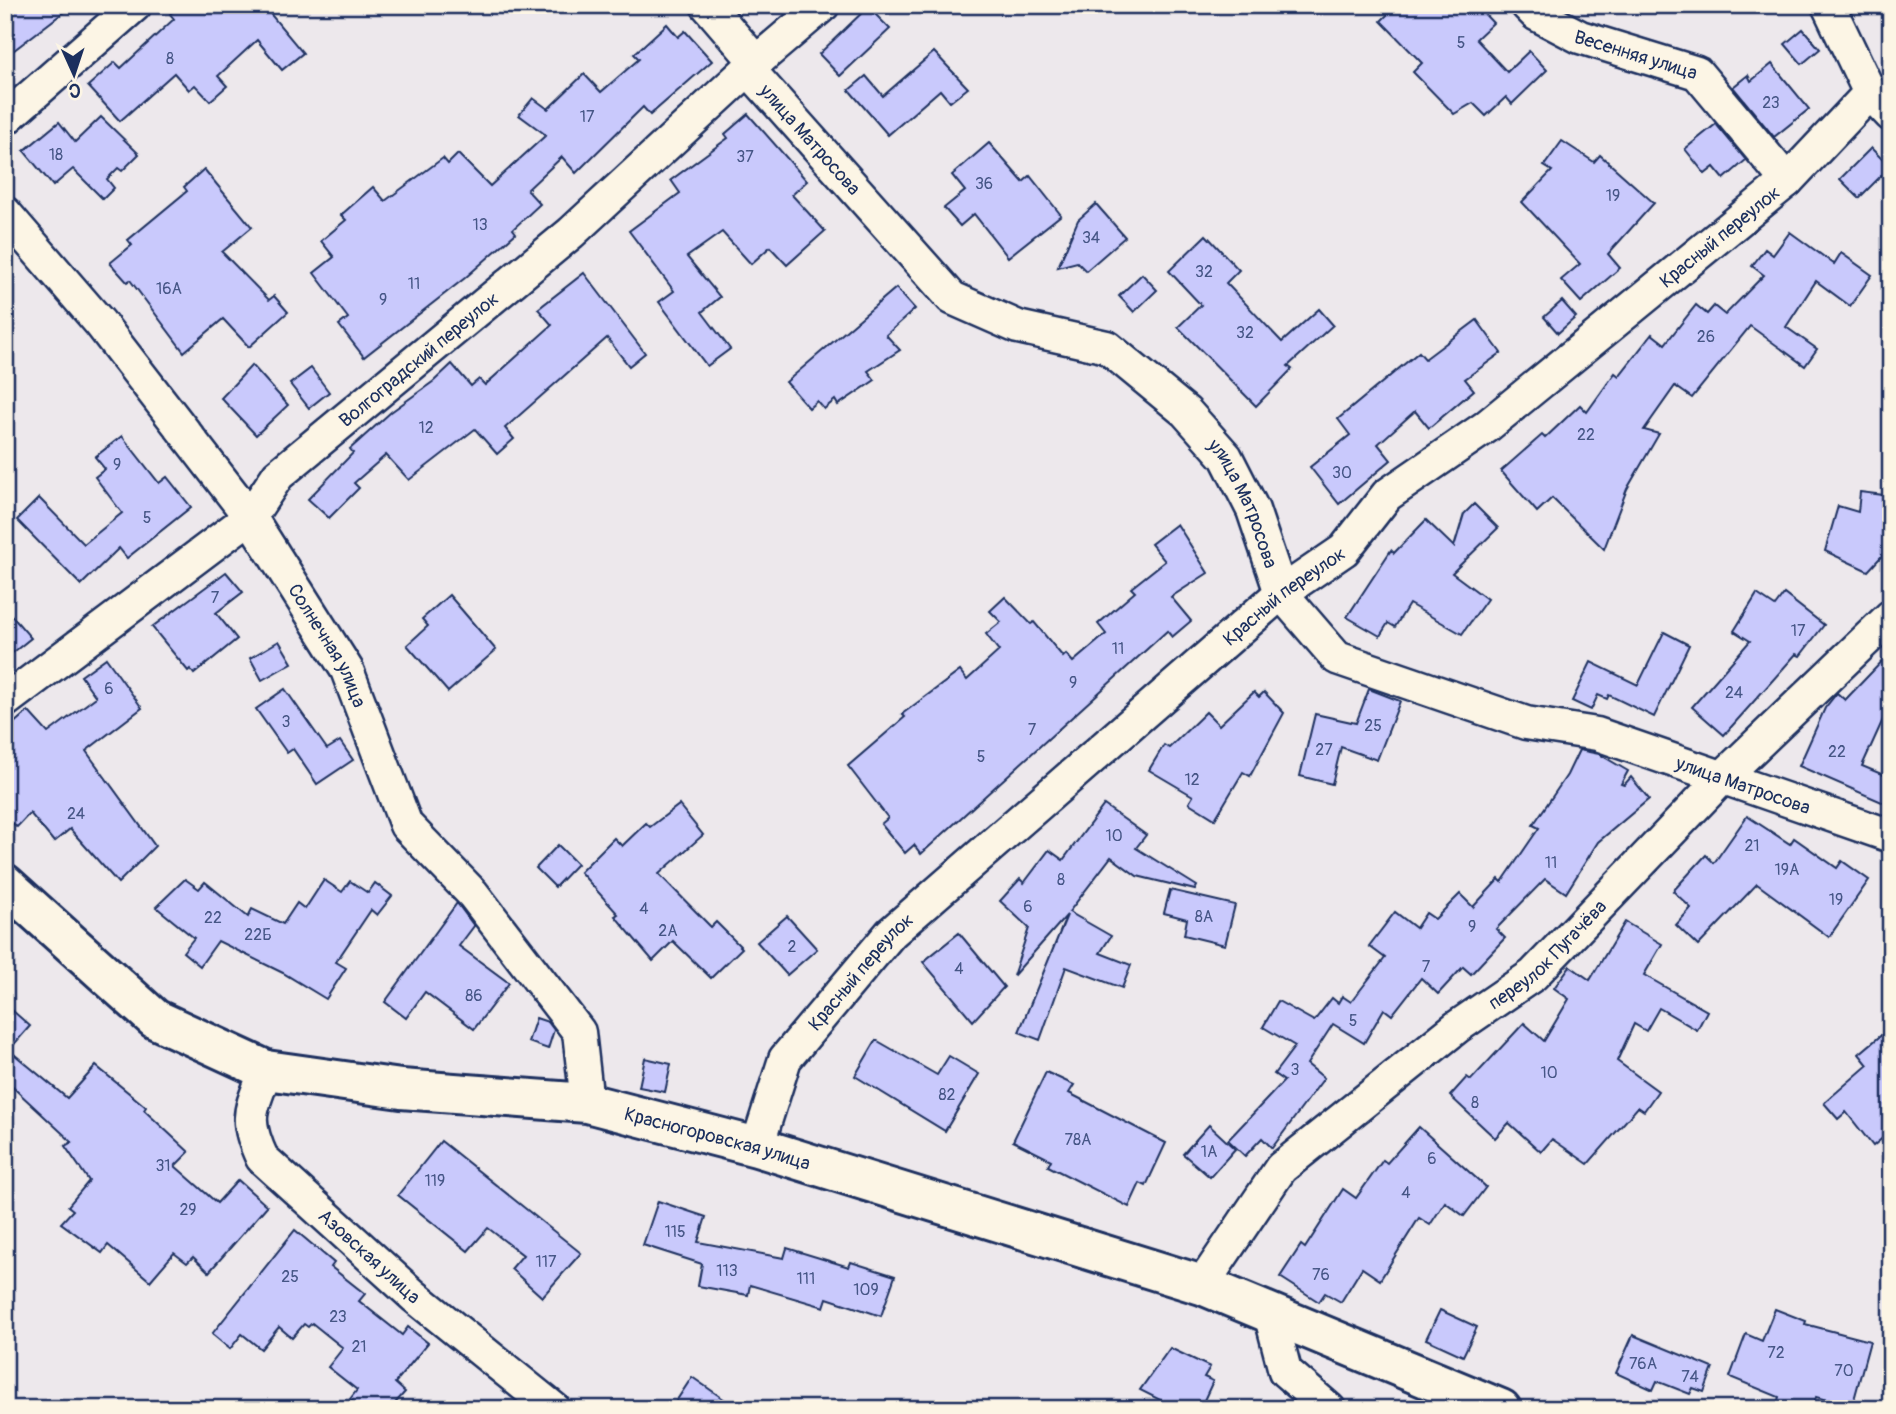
<svg xmlns="http://www.w3.org/2000/svg" width="1896" height="1414" viewBox="0 0 1896 1414" font-family="Pangolin,sans-serif">
<style>
.building{fill:#c9c9fc;stroke:#1b2f5e;stroke-width:2}
.lines{fill:none;stroke-linecap:round;stroke-linejoin:round}
.minor-casing{stroke:#1b2f5e;stroke-width:37}
.tertiary-casing{stroke:#1b2f5e;stroke-width:44}
.minor{stroke:#fcf5e5;stroke-width:32}
.tertiary{stroke:#fcf5e5;stroke-width:38}
.labels{text-anchor:middle;stroke-width:5;stroke-linejoin:round;paint-order:stroke}
.number-label{font-size:16px;fill:#465686}
.street-label{font-size:19px;fill:#1b2f5e;stroke:#fcf5e5}
</style>
<rect width="100%" height="100%" fill="#ede8ec"/>
<filter id="ink" filterUnits="userSpaceOnUse"><feTurbulence type="fractalNoise" baseFrequency=".0143" numOctaves="2"/><feDisplacementMap in="SourceGraphic" scale="14" xChannelSelector="R" yChannelSelector="G"/><feConvolveMatrix kernelMatrix="1 2 1 2 8 2 1 2 1" color-interpolation-filters="sRGB"/></filter>
<g filter="url(#ink)">
<g class="building">
<path d="M5,5H73L5,57Z"/>
<path d="M181,5H263L303,53L282,70L257,40L218,76L227,86L210,101L195,85L189,90L174,73L120,121L88,86L115,62L121,68L174,19L170,14Z"/>
<path d="M1397,5H1476L1493,23L1476,39L1507,72L1529,51L1547,70L1512,104L1506,97L1486,116L1473,103L1454,114L1413,72L1422,63L1381,21Z"/>
<path d="M868,7L890,29L840,76L819,54Z"/>
<path d="M667,24L678,37L685,31L712,61L650,115L643,107L576,173L562,157L527,190L540,204L513,229L516,233L465,278L364,357L339,325L348,318L314,273L334,257L321,241L346,220L341,215L373,187L385,201L443,158L448,164L458,154L490,186L546,135L519,115L533,98L548,109L584,74L601,92L639,59L634,54Z"/>
<path d="M1803,29L1820,49L1802,64L1785,44Z"/>
<path d="M934,52L968,88L950,102L940,90L888,135L849,90L866,76L883,96Z"/>
<path d="M1772,64L1809,109L1774,137L1733,87L1748,75L1751,81Z"/>
<path d="M748,114L807,181L792,195L825,231L787,265L770,247L751,264L722,232L687,257L720,297L702,312L730,349L707,366L659,302L674,291L629,231L680,193L671,180L728,138L725,134Z"/>
<path d="M101,117L139,154L122,171L118,168L107,179L114,188L103,199L73,169L53,186L24,151L59,122L75,142Z"/>
<path d="M1716,124L1746,160L1724,179L1714,167L1705,174L1685,149Z"/>
<path d="M1562,141L1594,162L1600,155L1654,203L1608,254L1620,268L1581,302L1561,280L1580,264L1522,202L1552,171L1544,166Z"/>
<path d="M989,143L1023,182L1030,176L1061,215L1008,257L974,214L960,226L944,208L965,191L952,175Z"/>
<path d="M1871,148L1890,167L1859,198L1840,179Z"/>
<path d="M204,169L252,227L222,252L269,300L274,296L288,312L249,347L223,319L184,352L130,280L127,282L110,263L132,245L128,240L187,191L184,187Z"/>
<path d="M1096,204L1125,237L1086,271L1077,262L1058,267L1078,220Z"/>
<path d="M1790,232L1834,264L1841,253L1872,275L1850,306L1816,281L1786,327L1817,349L1805,366L1750,326L1692,398L1675,386L1644,430L1659,434L1627,489L1604,549L1552,498L1537,512L1501,471L1542,435L1545,438L1580,405L1587,412L1615,373L1619,376L1652,334L1665,344L1696,305L1707,314L1714,306L1725,315L1764,275L1752,266L1765,249L1773,255Z"/>
<path d="M1206,235L1239,270L1226,283L1282,342L1319,309L1333,325L1288,366L1292,369L1256,406L1178,327L1201,305L1169,271Z"/>
<path d="M584,273L645,353L629,366L607,338L505,428L514,439L497,454L475,429L409,480L386,455L354,483L359,488L329,518L308,499L353,453L350,449L391,412L434,381L452,364L471,386L479,379L485,385L552,325L538,309Z"/>
<path d="M1142,274L1157,290L1134,312L1119,296Z"/>
<path d="M896,288L915,309L886,335L900,350L868,371L875,380L838,405L835,400L824,409L817,401L809,408L786,382Z"/>
<path d="M1562,301L1576,317L1558,333L1544,317Z"/>
<path d="M1477,320L1501,353L1465,379L1474,390L1429,428L1415,411L1378,444L1391,460L1339,504L1310,467L1350,435L1338,419L1419,352L1425,359Z"/>
<path d="M252,365L288,405L256,435L221,398Z"/>
<path d="M311,368L329,392L309,408L290,384Z"/>
<path d="M122,436L159,483L167,477L191,507L127,558L119,548L81,585L17,520L39,498L84,544L122,513L95,477L105,469L95,457Z"/>
<path d="M1860,492L1891,496V546L1868,571L1825,551L1838,506L1858,512Z"/>
<path d="M1474,504L1498,528L1452,573L1487,599L1462,634L1409,604L1395,627L1388,623L1380,636L1347,617L1391,550L1394,553L1426,520L1454,547L1464,514Z"/>
<path d="M1177,524L1208,573L1171,597L1191,621L1172,637L1167,631L921,854L914,845L905,853L881,824L888,818L848,766L905,717L902,714L960,671L967,680L999,651L986,634L1001,622L990,611L1005,597L1031,624L1034,622L1063,657L1066,654L1073,662L1106,634L1098,624L1135,592L1131,588L1165,561L1151,544Z"/>
<path d="M226,572L243,592L216,613L237,639L194,674L190,669L188,671L152,627Z"/>
<path d="M1757,594L1775,606L1784,594L1824,625L1800,656L1796,654L1724,735L1692,707L1750,641L1734,631Z"/>
<path d="M449,595L496,650L448,692L407,645L428,626L422,619Z"/>
<path d="M5,608L31,638L5,659Z"/>
<path d="M1664,632L1689,645L1654,717L1609,695L1607,699L1598,695L1591,710L1572,701L1591,662L1638,685Z"/>
<path d="M279,641L292,663L262,680L250,658Z"/>
<path d="M1891,652V702L1862,766L1891,778V806L1799,766L1825,708L1837,693L1845,700Z"/>
<path d="M106,658L142,708L86,751L155,846L118,883L70,829L54,842L30,813L17,827L5,817V731L28,711L48,733L96,697L81,676Z"/>
<path d="M285,689L327,749L340,741L353,760L317,784L293,749L287,753L256,709Z"/>
<path d="M1369,689L1400,701L1377,760L1341,747L1332,784L1300,776L1315,714L1356,723Z"/>
<path d="M1254,692L1259,697L1264,692L1284,713L1250,776L1243,772L1215,819L1189,803L1193,796L1149,770L1164,745L1169,748L1206,712L1219,725Z"/>
<path d="M1579,750L1599,754L1628,771L1621,784L1624,785L1631,777L1649,799L1598,842L1566,893L1545,879L1496,929L1505,938L1471,974L1463,967L1438,994L1421,978L1392,1015L1384,1009L1364,1043L1333,1024L1307,1064L1324,1078L1272,1148L1262,1138L1245,1156L1228,1140L1284,1081L1274,1074L1295,1046L1263,1027L1278,1001L1314,1021L1332,998L1338,1003L1342,996L1351,1002L1385,958L1369,946L1395,912L1416,928L1426,913L1435,919L1460,894L1473,907L1499,879L1502,882L1539,828L1533,825L1567,775Z"/>
<path d="M679,805L703,835L659,874L711,927L716,922L742,948L711,978L673,941L653,961L615,916L618,914L580,872L614,838L622,846L646,823L650,827Z"/>
<path d="M1104,805L1146,835L1136,848L1197,886L1195,890L1137,876L1111,857L1069,912L1111,936L1100,953L1131,965L1122,988L1066,967L1040,1040L1019,1032L1067,915L1013,976L1029,928L1000,901L1020,879L1024,883L1049,850L1063,860Z"/>
<path d="M1747,816L1790,844L1794,838L1837,868L1842,861L1869,880L1829,937L1757,884L1698,946L1676,925L1691,908L1673,891L1706,855L1714,863Z"/>
<path d="M558,845L577,864L555,887L536,868Z"/>
<path d="M185,879L199,889L205,882L248,917L252,909L283,924L297,903L305,909L324,880L342,892L350,881L368,893L375,883L392,896L377,915L371,910L336,962L346,968L326,999L283,973L218,941L200,966L183,952L194,938L156,907Z"/>
<path d="M1170,890L1235,905L1225,945L1184,935L1187,919L1164,913Z"/>
<path d="M457,903L474,926L459,946L509,983L474,1029L425,992L406,1018L385,1002Z"/>
<path d="M787,916L817,949L787,975L757,942Z"/>
<path d="M1625,922L1662,944L1644,975L1707,1011L1697,1030L1659,1008L1646,1031L1634,1024L1617,1061L1658,1091L1644,1111L1638,1107L1588,1164L1552,1139L1541,1152L1509,1123L1495,1138L1450,1096L1467,1077L1471,1080L1524,1023L1544,1041L1569,999L1554,988L1570,966L1590,980Z"/>
<path d="M959,933L1004,987L973,1021L923,962Z"/>
<path d="M5,1004L30,1026L9,1050L67,1098L96,1066L146,1107L144,1110L189,1152L175,1166L217,1203L238,1180L267,1206L209,1272L193,1257L187,1263L174,1253L150,1281L108,1245L102,1253L61,1223L73,1210L68,1206L89,1181L65,1146L72,1142L5,1080Z"/>
<path d="M536,1018L548,1022L554,1030L548,1049L528,1042Z"/>
<path d="M1891,1027V1131L1873,1146L1846,1112L1838,1119L1824,1103L1868,1065L1859,1054Z"/>
<path d="M876,1040L937,1075L949,1056L979,1074L945,1131L855,1076Z"/>
<path d="M645,1058L671,1064L665,1092L639,1087Z"/>
<path d="M1046,1072L1074,1085L1069,1093L1166,1143L1146,1186L1140,1183L1129,1207L1048,1166L1051,1160L1013,1141Z"/>
<path d="M1209,1125L1235,1149L1210,1177L1183,1154Z"/>
<path d="M1419,1127L1486,1187L1464,1216L1445,1202L1430,1225L1419,1218L1380,1280L1362,1268L1341,1302L1325,1293L1319,1302L1280,1277L1301,1245L1305,1248L1343,1189L1356,1198L1383,1160L1387,1163Z"/>
<path d="M441,1141L581,1253L542,1297L511,1269L523,1255L488,1228L468,1251L398,1195Z"/>
<path d="M658,1201L706,1217L698,1242L784,1258L787,1248L849,1267L851,1262L895,1276L881,1316L827,1298L824,1307L750,1285L748,1295L698,1286L702,1264L643,1245Z"/>
<path d="M295,1230L334,1263L331,1267L365,1294L359,1301L402,1335L408,1327L428,1343L395,1383L405,1392L390,1409H362L350,1399L357,1390L328,1367L343,1348L312,1323L308,1327L304,1324L292,1338L279,1327L261,1349L242,1334L230,1349L212,1334Z"/>
<path d="M1775,1309L1806,1321L1805,1324L1870,1341L1852,1407L1816,1397L1812,1409H1775L1779,1397L1730,1377L1746,1334L1762,1341Z"/>
<path d="M1440,1310L1477,1327L1463,1356L1426,1339Z"/>
<path d="M1633,1335L1713,1368L1704,1392L1693,1388L1690,1394L1657,1381L1653,1390L1616,1373Z"/>
<path d="M1170,1348L1210,1367L1204,1377L1213,1381L1200,1409H1178L1140,1390Z"/>
<path d="M692,1377L738,1409H671Z"/>
</g>
<g class="lines">
<defs>
<g id="minor">
<path d="M707,5L756,62"/>
<path id="s1" d="M1527,5L1536,14L1580,37L1697,73L1787,181"/>
<path d="M1828,5L1870,93L1891,115"/>
<path id="s2" d="M748,69L952,298L1018,327L1107,347L1186,412L1226,457L1253,510L1281,593L1337,658L1526,723L1597,734L1891,836"/>
<path d="M5,119L135,5"/>
<path id="s3" d="M5,213L100,323L250,517L347,670L406,825L473,894L579,1032L587,1103"/>
<path id="s4" d="M5,701L250,517L278,475L571,233L756,62L823,5"/>
<path id="s5" d="M266,1070C251,1110 243,1117 262,1158L414,1296L554,1409"/>
<path id="s6" d="M757,1147L785,1059L891,933L1281,593L1344,550L1387,495L1486,427L1787,181L1870,93"/>
<path id="s7" d="M1202,1285L1281,1168L1457,1027L1533,975L1724,776L1891,616"/>
<path d="M1270,1313L1285,1371L1329,1409"/>
</g>
<g id="tertiary">
<path id="s8" d="M5,884L155,1019L266,1070L401,1089L587,1103L757,1147L1202,1285L1501,1409"/>
</g>
</defs>
<use href="#minor" class="minor-casing"/>
<use href="#tertiary" class="tertiary-casing"/>
<use href="#minor" class="minor"/>
<use href="#tertiary" class="tertiary"/>
</g>
</g>
<g class="labels">
<g class="number-label">
<text x="1461" y="48">5</text>
<text x="170" y="64">8</text>
<text x="1771" y="108">23</text>
<text x="587" y="122">17</text>
<text x="56" y="160">18</text>
<text x="745" y="162">37</text>
<text x="984" y="189">36</text>
<text x="1613" y="201">19</text>
<text x="480" y="230">13</text>
<text x="1091" y="243">34</text>
<text x="1204" y="277">32</text>
<text x="414" y="289">11</text>
<text x="169" y="294">16А</text>
<text x="383" y="305">9</text>
<text x="1245" y="338">32</text>
<text x="1706" y="342">26</text>
<text x="426" y="433">12</text>
<text x="1586" y="440">22</text>
<text x="117" y="470">9</text>
<text x="1342" y="478">30</text>
<text x="147" y="523">5</text>
<text x="215" y="603">7</text>
<text x="1798" y="636">17</text>
<text x="1118" y="654">11</text>
<text x="1073" y="688">9</text>
<text x="109" y="694">6</text>
<text x="1734" y="698">24</text>
<text x="286" y="727">3</text>
<text x="1373" y="731">25</text>
<text x="1032" y="735">7</text>
<text x="1324" y="755">27</text>
<text x="1837" y="757">22</text>
<text x="981" y="762">5</text>
<text x="1192" y="785">12</text>
<text x="76" y="819">24</text>
<text x="1114" y="841">10</text>
<text x="1752" y="851">21</text>
<text x="1551" y="868">11</text>
<text x="1787" y="875">19А</text>
<text x="1061" y="885">8</text>
<text x="1836" y="905">19</text>
<text x="1028" y="912">6</text>
<text x="644" y="914">4</text>
<text x="1204" y="922">8А</text>
<text x="213" y="923">22</text>
<text x="1472" y="932">9</text>
<text x="668" y="936">2А</text>
<text x="258" y="940">22Б</text>
<text x="792" y="952">2</text>
<text x="1426" y="972">7</text>
<text x="959" y="974">4</text>
<text x="474" y="1001">86</text>
<text x="1353" y="1026">5</text>
<text x="1295" y="1075">3</text>
<text x="1549" y="1078">10</text>
<text x="947" y="1100">82</text>
<text x="1475" y="1108">8</text>
<text x="1078" y="1145">78А</text>
<text x="1209" y="1157">1А</text>
<text x="1432" y="1164">6</text>
<text x="163" y="1171">31</text>
<text x="435" y="1186">119</text>
<text x="1406" y="1198">4</text>
<text x="188" y="1215">29</text>
<text x="675" y="1237">115</text>
<text x="546" y="1267">117</text>
<text x="727" y="1276">113</text>
<text x="1321" y="1280">76</text>
<text x="290" y="1282">25</text>
<text x="806" y="1284">111</text>
<text x="866" y="1295">109</text>
<text x="338" y="1322">23</text>
<text x="359" y="1352">21</text>
<text x="1776" y="1358">72</text>
<text x="1643" y="1369">76А</text>
<text x="1844" y="1376">70</text>
<text x="1690" y="1382">74</text>
</g>
<g class="street-label">
<text dy="7" stroke="none"><textPath href="#s1" startOffset="121">Весенняя улица</textPath></text>
<text dy="7" stroke="none"><textPath href="#s2" startOffset="94">улица Матросова</textPath></text>
<text dy="7" stroke="none"><textPath href="#s6" startOffset="1342">Красный переулок</textPath></text>
<text dy="7" stroke="none"><textPath href="#s4" startOffset="539">Волгоградский переулок</textPath></text>
<text dy="7" stroke="none"><textPath href="#s2" startOffset="682">улица Матросова</textPath></text>
<text dy="7" stroke="none"><textPath href="#s6" startOffset="775">Красный переулок</textPath></text>
<text dy="7" stroke="none"><textPath href="#s3" startOffset="541">Солнечная улица</textPath></text>
<text dy="7" stroke="none"><textPath href="#s2" startOffset="1292">улица Матросова</textPath></text>
<text dy="7" stroke="none"><textPath href="#s7" startOffset="483">переулок Пугачёва</textPath></text>
<text dy="7" stroke="none"><textPath href="#s6" startOffset="208">Красный переулок</textPath></text>
<text dy="7" stroke="none"><textPath href="#s8" startOffset="782">Красногоровская улица</textPath></text>
<text dy="7" stroke="none"><textPath href="#s5" startOffset="238">Азовская улица</textPath></text>
</g>
</g>
<rect width="1896" height="1414" fill="none" stroke="#fcf5e5" stroke-width="28"/>
<rect x="14" y="14" width="1868" height="1386" fill="none" stroke="#1b2f5e" stroke-width="2.5" filter="url(#ink)"/>
<g transform="translate(74 74) rotate(177)" stroke="#fcf5e5" stroke-width="5" paint-order="stroke">
<path d="M0-5L12 26L0 18L-12 26Z" fill="#1b2f5e"/>
<text y="-10" font-size="19" font-weight="bold" text-anchor="middle" fill="#1b2f5e">С</text>
</g>
</svg>
